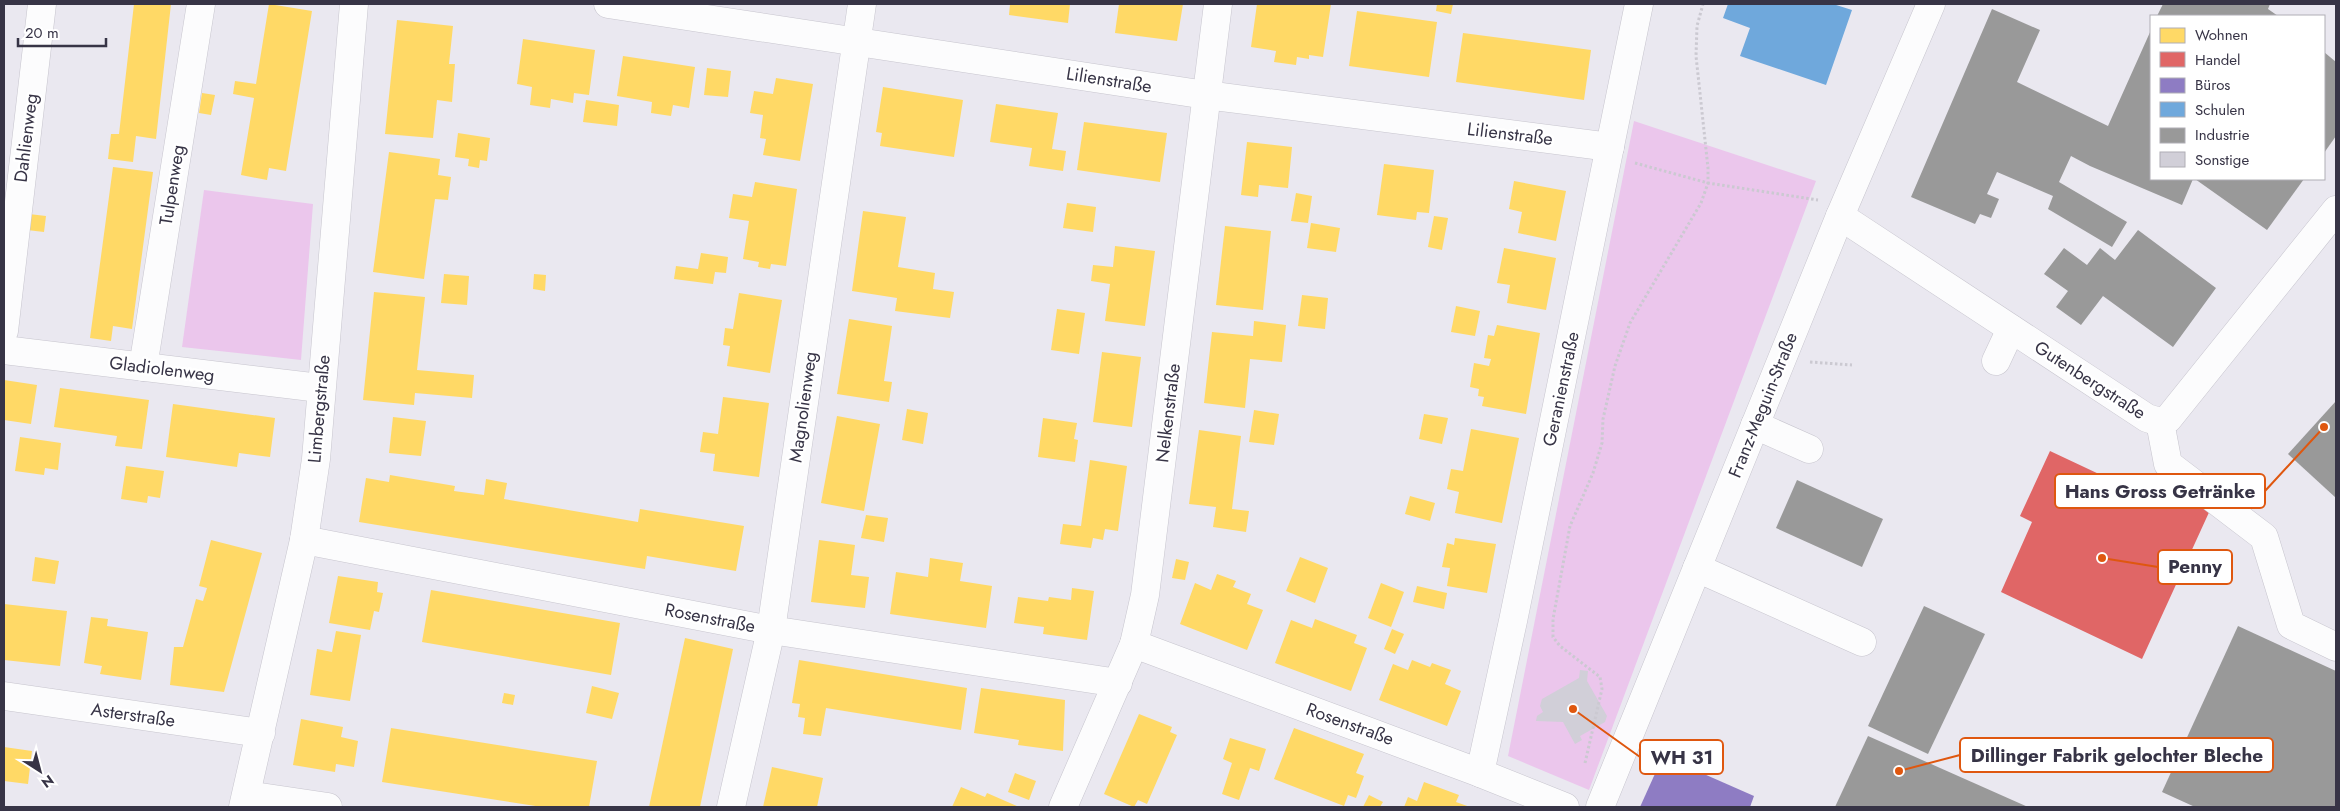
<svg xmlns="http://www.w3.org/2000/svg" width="2340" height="811" viewBox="0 0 2340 811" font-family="Jost,sans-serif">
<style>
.green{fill:#ebc6ec}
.homes{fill:#ffd966}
.shops{fill:#e06666}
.offices{fill:#8e7cc3}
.schools{fill:#6fa8dc}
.industry{fill:#999}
.building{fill:#d1cfd8}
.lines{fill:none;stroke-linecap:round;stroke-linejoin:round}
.minor-casing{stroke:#c7c5ce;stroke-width:29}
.path{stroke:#cbc9d1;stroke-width:3;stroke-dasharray:2.5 2.5;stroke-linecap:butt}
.minor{stroke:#fcfcfd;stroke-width:28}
.labels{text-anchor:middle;stroke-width:5;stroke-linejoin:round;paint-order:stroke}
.street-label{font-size:18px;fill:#373446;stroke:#fff}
.leader{fill:none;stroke:#df570f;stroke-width:2}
.callout-dot{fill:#df570f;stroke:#fff;stroke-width:2}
.callout{fill:#fff;stroke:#df570f;stroke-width:2}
.callout-label{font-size:19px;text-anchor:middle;font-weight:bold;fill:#373446}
</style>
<rect width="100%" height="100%" fill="#eae8f0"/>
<g class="green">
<path d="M1634,121L1816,181L1589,790L1508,756Z"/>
<path d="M204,190L313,204L301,360L182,347Z"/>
</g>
<g class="homes">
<path d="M134,4H171L156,139L136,136L133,162L108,159L111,134H119Z"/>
<path d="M269,4L312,11L286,171L269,168L267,180L241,175L254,98L233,94L235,81L256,84Z"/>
<path d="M1010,4H1070L1068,23L1009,15Z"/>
<path d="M1119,4H1183L1177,41L1115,33Z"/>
<path d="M1257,4H1331L1323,57L1309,55V59L1297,57L1296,65L1274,62L1276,51L1251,47Z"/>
<path d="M1437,4H1453L1451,14L1436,11Z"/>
<path d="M1357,11L1437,22L1429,77L1349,66Z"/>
<path d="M397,20L453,26L449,64H455L452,102L437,100L433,138L385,134Z"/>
<path d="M1463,33L1591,50L1584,100L1456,82Z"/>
<path d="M523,39L595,50L589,95L574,93L573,103L551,99L550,108L530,105L532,87L517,84Z"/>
<path d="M623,56L695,67L689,108L673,105L671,116L651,113L652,102L617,96Z"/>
<path d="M707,68L731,71L728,97L704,95Z"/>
<path d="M776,78L813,84L800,161L763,155L766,139L760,138L763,115L750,113L754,91L773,94Z"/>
<path d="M883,87L963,100L954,157L880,146L882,133L876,132Z"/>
<path d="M202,93L215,95L211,115L199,113Z"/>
<path d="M586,100L619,105L617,126L583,122Z"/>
<path d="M996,104L1058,113L1052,149L1066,151L1063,171L1029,166L1032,148L990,142Z"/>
<path d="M1084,122L1167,133L1160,182L1077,170Z"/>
<path d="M458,133L490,138L487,161L480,160L479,168L468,166L469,159L455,157Z"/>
<path d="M1247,142L1292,147L1288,188L1259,185L1258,197L1241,195Z"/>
<path d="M389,152L440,159L438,175L451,177L448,200L435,199L424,279L373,272Z"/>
<path d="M1384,164L1434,170L1429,213L1417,212L1416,220L1377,215Z"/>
<path d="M113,167L153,172L132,329L113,326L111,341L90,338Z"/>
<path d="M1514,181L1566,191L1556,241L1518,233L1522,212L1509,209Z"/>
<path d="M755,182L797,189L786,266L771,264L770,269L758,267L759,262L743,259L749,221L729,218L733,194L752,197Z"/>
<path d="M1296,193L1312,196L1308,223L1291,221Z"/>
<path d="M1067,203L1096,207L1093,232L1063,228Z"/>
<path d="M863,211L906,217L898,267L935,273L933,289L954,292L950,318L895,311L897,298L852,291Z"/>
<path d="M29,214L46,216L44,232L27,230Z"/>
<path d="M1434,216L1448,218L1442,250L1428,247Z"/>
<path d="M1311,223L1340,228L1336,252L1307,248Z"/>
<path d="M1225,226L1271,231L1263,310L1216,305Z"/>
<path d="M1115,246L1155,251L1145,326L1105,321L1110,284L1091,281L1093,265L1113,267Z"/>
<path d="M1504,248L1556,258L1546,310L1507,303L1510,285L1497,283Z"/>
<path d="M701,253L728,257L726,273L715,272L713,284L674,279L676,266L698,269Z"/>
<path d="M444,274L469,276L467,305L441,303Z"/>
<path d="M534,274L546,275L545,291L533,289Z"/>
<path d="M374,292L425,297L417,370L474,375L472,398L415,393L414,405L363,400Z"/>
<path d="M739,293L782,300L770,373L727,366L730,346L723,345L725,328L733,329Z"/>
<path d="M1302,295L1328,298L1325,329L1298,326Z"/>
<path d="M1456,306L1480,311L1475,336L1451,332Z"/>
<path d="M1057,309L1085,313L1079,354L1051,350Z"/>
<path d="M849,319L892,326L884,381L892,382L889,402L837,394Z"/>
<path d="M1254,321L1286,325L1282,362L1250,359L1245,408L1204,403L1212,332L1253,336Z"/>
<path d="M1497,325L1540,333L1526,414L1482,406L1484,397L1478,396L1479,389L1470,387L1474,363L1489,366L1491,359L1484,358L1488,335L1494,336Z"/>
<path d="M1102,352L1141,357L1132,427L1093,422Z"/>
<path d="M4,380L37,385L31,424L4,420Z"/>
<path d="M60,388L149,400L142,449L115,446L117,436L54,427Z"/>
<path d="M723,397L769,403L759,477L713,471L715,454L700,452L703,432L718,434Z"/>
<path d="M173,404L275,418L270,457L239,453L237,467L166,457Z"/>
<path d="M907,409L928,413L923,444L902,440Z"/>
<path d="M1254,410L1279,414L1274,445L1249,442Z"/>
<path d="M1424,414L1448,418L1442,444L1419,439Z"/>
<path d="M837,416L880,424L864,511L821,503Z"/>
<path d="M393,417L426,421L421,456L389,453Z"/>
<path d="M1043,418L1077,423L1074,439L1078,440L1075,462L1038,457Z"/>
<path d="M1471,429L1519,438L1502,523L1455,513L1459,492L1447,489L1451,469L1463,471Z"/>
<path d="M1199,430L1241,436L1232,509L1249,511L1246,532L1213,527L1216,507L1189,504Z"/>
<path d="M20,437L61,443L58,470L45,468L44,475L15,471Z"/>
<path d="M1090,460L1127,466L1118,531L1105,529L1103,540L1093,538L1091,548L1060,544L1063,524L1081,526Z"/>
<path d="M126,466L164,471L160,498L148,496L147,503L121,499Z"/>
<path d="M390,475L455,486L454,491L484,495L486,479L507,483L504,499L638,522L640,509L744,526L736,571L647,556L645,569L359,522L366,478L389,482Z"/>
<path d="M1410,496L1435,503L1430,521L1405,514Z"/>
<path d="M866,515L888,518L884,542L861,538Z"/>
<path d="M1455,538L1496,544L1487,593L1447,586L1450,568L1442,567L1447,543L1454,545Z"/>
<path d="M211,540L262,553L224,692L170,685L174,647H183L196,599L203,601L207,588L199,586Z"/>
<path d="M819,540L855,545L851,575L869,577L865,608L811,602Z"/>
<path d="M35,557L59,561L55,584L32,581Z"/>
<path d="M1300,557L1328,568L1315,603L1286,591Z"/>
<path d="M930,558L963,563L960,581L992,586L986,628L890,614L896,572L928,577Z"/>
<path d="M1176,559L1189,562L1185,580L1172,578Z"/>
<path d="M1217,574L1236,581L1233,587L1251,594L1247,604L1263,610L1247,650L1180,624L1195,583L1211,590Z"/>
<path d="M338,576L378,582L377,592L383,593L379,612L374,611L370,630L329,623Z"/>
<path d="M1381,583L1404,592L1391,627L1368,618Z"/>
<path d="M1417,586L1447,593L1444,609L1413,602Z"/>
<path d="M1072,588L1094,591L1087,640L1043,634L1044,627L1014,623L1018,597L1048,601L1049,597L1071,600Z"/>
<path d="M431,590L620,623L611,675L422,642Z"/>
<path d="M4,604L67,611L60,666L4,660Z"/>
<path d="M91,617L108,619L107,626L148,632L141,680L100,674L102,666L84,663Z"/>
<path d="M1315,619L1357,635L1354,643L1367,648L1351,691L1275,663L1291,620L1312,628Z"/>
<path d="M1392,629L1404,634L1395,654L1384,649Z"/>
<path d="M336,631L361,635L350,701L310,695L317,649L332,652Z"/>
<path d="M685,638L733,649L700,807H649Z"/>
<path d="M799,660L967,688L961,730L826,708L821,736L803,734L805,718L798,717L800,704L792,703Z"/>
<path d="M1412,660L1430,667L1432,663L1451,670L1445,684L1461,691L1447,726L1379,700L1393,664L1408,670Z"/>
<path d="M592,686L619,693L612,719L586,713Z"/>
<path d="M981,688L1065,700L1063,751L1018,745L1019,740L974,733Z"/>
<path d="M504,693L515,695L513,705L502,703Z"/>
<path d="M1139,714L1172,727L1170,732L1177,735L1147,804L1138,800L1134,807L1104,794Z"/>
<path d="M301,719L343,727L341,737L358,741L354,767L336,764L335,772L293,765Z"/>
<path d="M391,728L597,761L589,807H542L382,782Z"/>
<path d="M1294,728L1364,754L1356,773L1364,776L1356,798L1348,795L1344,806L1274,779Z"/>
<path d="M1230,738L1266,749L1259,771L1250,768L1239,800L1222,794L1232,763L1223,759Z"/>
<path d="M4,747L32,751L28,784L4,781Z"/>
<path d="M772,767L823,778L817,807H763Z"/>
<path d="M1015,773L1036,781L1029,800L1008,792Z"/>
<path d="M1424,782L1459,795L1456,802L1470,807H1404L1408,797L1417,801Z"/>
<path d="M961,787L985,797L987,793L1019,807H952Z"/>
<path d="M1369,795L1383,802L1380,807H1363Z"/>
</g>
<path class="shops" d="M2050,451L2167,506L2177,485L2211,508L2142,659L2001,592L2032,522L2020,516Z"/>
<path class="offices" d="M1663,756L1754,796L1750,807H1640Z"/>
<path class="schools" d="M1728,4H1833L1852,10L1826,85L1740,56L1750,28L1723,18Z"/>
<g class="industry">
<path d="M2163,4H2270L2268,9L2278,16H2157Z"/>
<path d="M1992,9L2040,30L2017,82L2108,126L2151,30V179H2193L2182,205L2090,166L2071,156L2059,182L2127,222L2112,247L2048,209L2053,196L1997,172L1987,194L1999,199L1991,218L1980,214L1975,224L1911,197Z"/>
<path d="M2324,52L2336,62V136L2324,153Z"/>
<path d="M2195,179H2304L2267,230Z"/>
<path d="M2138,230L2216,288L2173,347L2103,296L2081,325L2056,307L2068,291L2044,274L2064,248L2087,265L2100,248L2115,260Z"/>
<path d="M2336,401V498L2288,454Z"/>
<path d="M1797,480L1883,519L1862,567L1776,528Z"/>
<path d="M1924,606L1985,634L1928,754L1868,726Z"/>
<path d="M2238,626L2336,671V807H2195L2162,792Z"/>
<path d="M1868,736L2028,807H1835Z"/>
</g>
<path class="building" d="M1580,670L1588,671L1587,681L1607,716L1605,722L1580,736L1582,740L1575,744L1563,722L1536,721L1537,716L1543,712L1540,706L1542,699L1579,678Z"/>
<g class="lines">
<defs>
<g id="minor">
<path d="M608,4L1206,95L1610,147"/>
<path d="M1840,216L2147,418L2160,422L2168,419L2336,210"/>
<path d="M4,331L42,4"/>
<path d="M4,350L320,388"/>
<path d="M1996,361L2011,329"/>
<path d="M143,367L201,4"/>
<path d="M2160,422L2168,464L2264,537L2291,625L2336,647"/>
<path d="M1755,425L1809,449"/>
<path d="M304,540L771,630L1118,683"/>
<path d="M1697,568L1862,642"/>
<path d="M1134,644L1480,773L1565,807"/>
<path d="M4,696L261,733"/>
<path d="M1480,773L1513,621L1639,4"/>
<path d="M247,795L328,807"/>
<path d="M243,807L304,540L316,459L354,4"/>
<path d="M731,807L771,630L862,4"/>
<path d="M1063,807L1134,644L1145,595L1218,4"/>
<path d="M1600,807L1840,216L1931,4"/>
</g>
</defs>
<use href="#minor" class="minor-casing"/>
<g class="path">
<path d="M1635,163L1708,183L1818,200"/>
<path d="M1810,362L1852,365"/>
<path d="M1585,763L1602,689L1600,677L1560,646L1553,637V619L1570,526L1593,473L1602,443L1603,419L1615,366L1630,323L1701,203L1708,183V168L1696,56L1697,26L1703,4"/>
</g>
<use href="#minor" class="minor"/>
</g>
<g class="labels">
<g class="street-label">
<text transform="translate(1109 80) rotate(9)" y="6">Lilienstraße</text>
<text transform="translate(1510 134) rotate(7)" y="6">Lilienstraße</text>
<text transform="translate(26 138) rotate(-83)" y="6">Dahlienweg</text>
<text transform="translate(172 185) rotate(-81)" y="6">Tulpenweg</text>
<text transform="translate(162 369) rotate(7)" y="6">Gladiolenweg</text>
<text transform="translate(2090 380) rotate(33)" y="6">Gutenbergstraße</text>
<text transform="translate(1561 389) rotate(-78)" y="6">Geranienstraße</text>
<text transform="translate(1763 405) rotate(-68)" y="6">Franz-Meguin-Straße</text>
<text transform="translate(803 407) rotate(-82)" y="6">Magnolienweg</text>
<text transform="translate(319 409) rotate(-85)" y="6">Limbergstraße</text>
<text transform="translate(1168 413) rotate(-83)" y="6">Nelkenstraße</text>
<text transform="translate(710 618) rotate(11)" y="6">Rosenstraße</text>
<text transform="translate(133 715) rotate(8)" y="6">Asterstraße</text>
<text transform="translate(1350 724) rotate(20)" y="6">Rosenstraße</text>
</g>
</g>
<path class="leader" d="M2324 427L2265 491M2102 558L2158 567M1899 771L1960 755M1573 709L1640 757"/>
<g class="callout-dot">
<circle cx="2324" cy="427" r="5"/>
<circle cx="2102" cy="558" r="5"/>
<circle cx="1899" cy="771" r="5"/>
<circle cx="1573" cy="709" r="5"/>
</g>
<g class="callout">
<rect x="2055" y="474" width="210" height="34" rx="5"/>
<rect x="2158" y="550" width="74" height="34" rx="5"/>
<rect x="1960" y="738" width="313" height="34" rx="5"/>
<rect x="1640" y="740" width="83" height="34" rx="5"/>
</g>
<g class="callout-label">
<text x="2160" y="498">Hans Gross Getränke</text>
<text x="2195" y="573">Penny</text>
<text x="2117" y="762">Dillinger Fabrik gelochter Bleche</text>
<text x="1682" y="764">WH 31</text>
</g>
<rect width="2340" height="811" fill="none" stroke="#373446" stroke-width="10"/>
<rect x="2150" y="15" width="175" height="165" fill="#ffffff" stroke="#afaeb5"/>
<rect x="2160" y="28" width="25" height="15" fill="#ffd966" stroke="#afaeb5"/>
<text x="2195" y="40" font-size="15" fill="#373446">Wohnen</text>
<rect x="2160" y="52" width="25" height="15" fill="#e06666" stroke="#afaeb5"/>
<text x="2195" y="65" font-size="15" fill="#373446">Handel</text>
<rect x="2160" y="78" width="25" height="15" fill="#8e7cc3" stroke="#afaeb5"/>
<text x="2195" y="90" font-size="15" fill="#373446">Büros</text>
<rect x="2160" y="102" width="25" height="15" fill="#6fa8dc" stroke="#afaeb5"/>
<text x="2195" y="115" font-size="15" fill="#373446">Schulen</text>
<rect x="2160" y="128" width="25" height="15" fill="#999999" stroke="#afaeb5"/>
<text x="2195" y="140" font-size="15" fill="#373446">Industrie</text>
<rect x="2160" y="152" width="25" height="15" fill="#d1cfd8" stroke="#afaeb5"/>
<text x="2195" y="165" font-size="15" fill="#373446">Sonstige</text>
<g transform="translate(40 771) rotate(144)" stroke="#ffffff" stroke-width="4" paint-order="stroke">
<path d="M0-4L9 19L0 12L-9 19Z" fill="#373446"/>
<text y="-8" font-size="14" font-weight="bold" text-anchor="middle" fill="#373446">N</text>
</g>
<path d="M18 38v8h88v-8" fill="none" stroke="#373446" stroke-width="2.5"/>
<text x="25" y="38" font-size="15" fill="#373446" stroke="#ffffff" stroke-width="4" paint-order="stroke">20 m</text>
</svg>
